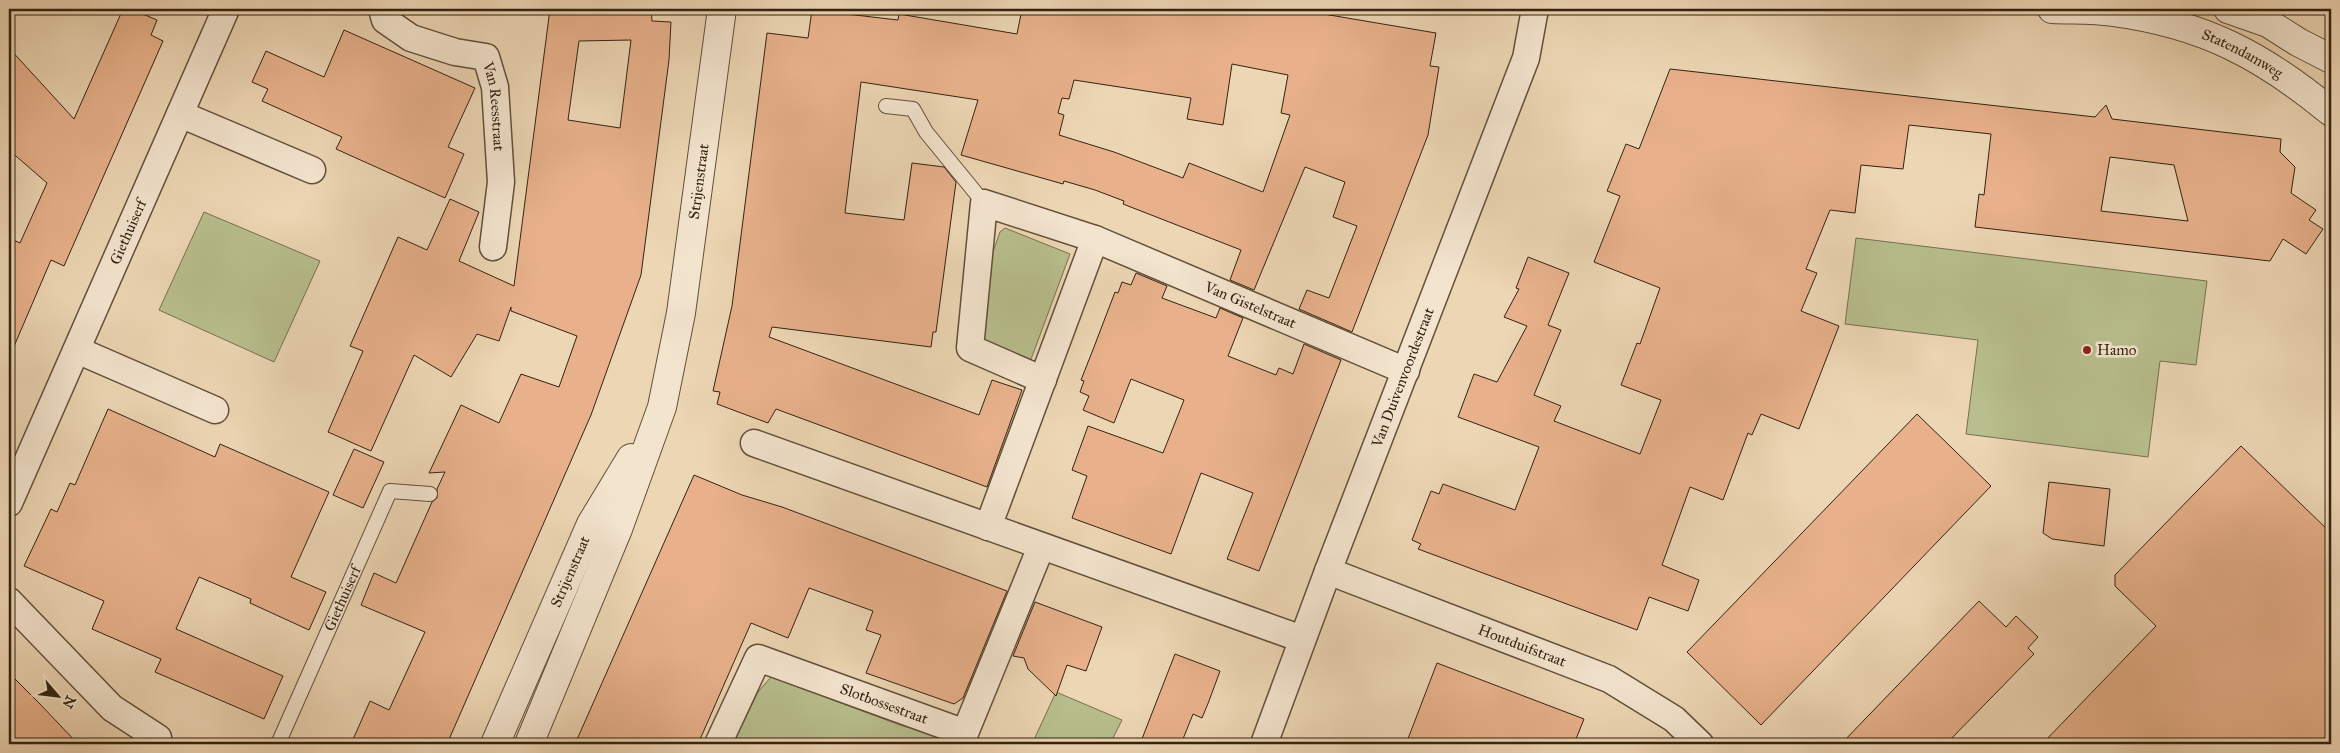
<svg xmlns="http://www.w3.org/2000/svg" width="2340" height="753" viewBox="0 0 2340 753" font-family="'IM FELL Great Primer',serif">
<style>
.green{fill:#b8be8d;stroke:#767050}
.building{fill:#e8b18b;stroke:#332312;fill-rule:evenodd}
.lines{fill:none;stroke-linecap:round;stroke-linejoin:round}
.service-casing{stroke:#62503a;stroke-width:16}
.minor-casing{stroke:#62503a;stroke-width:29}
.tertiary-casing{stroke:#62503a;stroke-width:30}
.service{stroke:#f3e4ce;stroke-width:14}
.minor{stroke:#f3e4ce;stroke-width:26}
.tertiary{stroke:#f3e4ce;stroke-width:28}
.poi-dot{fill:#8f2418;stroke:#f3e4ce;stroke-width:2}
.labels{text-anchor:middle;stroke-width:5;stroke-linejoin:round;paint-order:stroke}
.street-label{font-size:15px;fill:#332312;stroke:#f3e4ce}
.poi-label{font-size:15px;fill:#332312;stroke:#f3e4ce;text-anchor:start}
</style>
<rect width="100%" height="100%" fill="#edd6b4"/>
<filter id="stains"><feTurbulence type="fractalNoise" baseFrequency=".004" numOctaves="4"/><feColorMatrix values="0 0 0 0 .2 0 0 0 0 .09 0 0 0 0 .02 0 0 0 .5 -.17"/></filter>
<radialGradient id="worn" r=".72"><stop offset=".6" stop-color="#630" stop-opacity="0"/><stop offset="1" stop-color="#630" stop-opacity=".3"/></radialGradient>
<g class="green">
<path d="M204,212L320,261L274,362L159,310Z"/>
<path d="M1005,228L1070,254L1030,362L982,339L984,277L1000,232Z"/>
<path d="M1856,238L2207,281L2196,365L2160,361L2148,457L1966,434L1978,340L1845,324Z"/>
<path d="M771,677L900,725L934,735L952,744H733L758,692Z"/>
<path d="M1056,692L1122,720L1110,744H1032Z"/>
</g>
<g class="building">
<path d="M123,9H131L157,20L151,35L163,41L64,266L51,260L9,358V238L20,243L47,183L9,150V48L74,119Z"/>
<path d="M550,9H651L652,21L671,22L669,60L641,275L591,415L447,744H351L370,701L389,710L425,632L361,605L374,573L396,583L432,502L437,498V489L445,472L429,473L461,405L499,423L521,374L559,387L577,336L511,311V307L499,341L477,334L451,377L414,355L371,451L328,432L363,351L350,346L398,237L427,250L450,199L479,212L459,261L514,286ZM631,40L620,128L568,120L579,41Z"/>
<path d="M1022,9H1294L1436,33L1430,66L1439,67L1428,135L1352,332L1299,309L1307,290L1329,298L1357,226L1333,217L1345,182L1305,167L1254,290L1230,280L1241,250L1123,204L1124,201L1095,190L1064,181L1063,184L961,155L978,100L861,82L845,213L904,220L912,163L944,167L956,182L936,332H933L931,347L772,327L769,337L979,415L992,380L1022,390L987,487L776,409L768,423L717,404L720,392L713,391L732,306L767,33L808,38L812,10L898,20L899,14L1017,34ZM1232,64L1288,75L1281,113L1290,115L1263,192L1189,163L1183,178L1114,152L1059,135L1064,115L1058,113L1062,98L1069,99L1074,80L1191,98L1187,119L1223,125Z"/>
<path d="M344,30L475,88L448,147L464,154L445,198L336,149L342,137L262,101L268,89L252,82L266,51L324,77Z"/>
<path d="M1670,69L2095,117L2106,105L2112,119L2281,139L2280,152L2295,167L2291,193L2316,210L2309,220L2323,229L2306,254L2283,239L2270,261L1975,227L1979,194L1984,195L1991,134L1909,125L1903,169L1861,165L1855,213L1830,210L1806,269L1817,273L1801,311L1839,326L1799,429L1761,414L1752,435L1748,433L1723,500L1690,487L1662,565L1699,580L1688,611L1649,597L1637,630L1418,549L1421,544L1412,540L1431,491L1439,494L1443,484L1515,510L1539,447L1458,417L1474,374L1497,382L1527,326L1504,317L1519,289L1516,288L1528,257L1569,273L1548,325L1561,330L1534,395L1561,406L1554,421L1640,454L1661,400L1621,385L1637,343L1640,344L1660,288L1594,262L1620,196L1607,191L1626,144L1639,149ZM2110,157L2174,165L2188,221L2101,211Z"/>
<path d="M1136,273L1167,286L1162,298L1216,318L1220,308L1243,318L1228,356L1276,375L1279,368L1293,374L1304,344L1341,360L1259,571L1227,559L1253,493L1201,473L1171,554L1072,518L1087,476L1072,470L1088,426L1163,453L1184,400L1131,379L1114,423L1083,410L1089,396L1080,392L1084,381L1081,380L1094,347L1115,292L1118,293L1122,282L1131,285Z"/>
<path d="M108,409L215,457L220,444L329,492L291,577L326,592L309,630L250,603L251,599L199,577L176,629L283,676L264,719L155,672L161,659L92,629L104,601L24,566L51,509L57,512L70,483L75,485Z"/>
<path d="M1917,414L1991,486L1761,725L1687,652Z"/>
<path d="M2241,446L2331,533V744H2042L2156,626L2115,586V575Z"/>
<path d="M354,449L384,462L363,508L333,495Z"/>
<path d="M694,475L742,495L782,507L1007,591L963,698L954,704L866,673L881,635L866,630L873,611L809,588L788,638L751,623L698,744H575Z"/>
<path d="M2049,482L2110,489L2104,546L2052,539L2043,533Z"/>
<path d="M1979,601L2006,627L2016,616L2038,637L2028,648L2034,654L1946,744H1841Z"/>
<path d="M1035,602L1102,627L1086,671L1067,665L1056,696L1028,669L1024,658L1013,656Z"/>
<path d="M1175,654L1220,671L1209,701L1202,718L1193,714L1181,744H1140Z"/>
<path d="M1437,663L1584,719L1574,744H1406Z"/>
<path d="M9,673L39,703L78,744H9Z"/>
</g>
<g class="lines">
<defs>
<g id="service">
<path d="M886,106L913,109L926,132L984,203"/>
<path id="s1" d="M278,744L390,491L430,494"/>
</g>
<g id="minor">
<path id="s2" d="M382,9L385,20L411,38L455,52L486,57L495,87L501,182L493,247"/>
<path d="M180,114L312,170"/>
<path d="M77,350L215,410"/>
<path id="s3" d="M1043,380L970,348L984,203L1095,239L1406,371"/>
<path d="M754,443L1302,639"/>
<path id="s4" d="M9,503L226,9"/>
<path d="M988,527L1095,239"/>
<path id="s5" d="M1328,571L1609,679L1674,719L1700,744"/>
<path d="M9,601L112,708L158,738L159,744"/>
<path id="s6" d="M718,744L758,658L965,733L1041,547"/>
<path id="s7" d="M1264,744L1328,571L1526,58L1535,9"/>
</g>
<g id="tertiary">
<path id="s8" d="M2052,9C2072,10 2093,9 2113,12C2203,24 2262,55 2331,112"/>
<path d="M2228,9L2268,23L2298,42L2331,59"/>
<path id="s9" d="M495,744L591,524L631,458"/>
<path id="s10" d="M529,744L618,529L662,407L681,313L722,9"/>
</g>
</defs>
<use href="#service" class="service-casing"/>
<use href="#minor" class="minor-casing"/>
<use href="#tertiary" class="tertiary-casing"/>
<use href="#service" class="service"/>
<use href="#minor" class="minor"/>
<use href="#tertiary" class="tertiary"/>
</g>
<circle class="poi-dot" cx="2087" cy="350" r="5"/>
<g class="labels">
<g class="street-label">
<text dy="5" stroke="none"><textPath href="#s8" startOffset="198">Statendamweg</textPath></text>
<text dy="5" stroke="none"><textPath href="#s2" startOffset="171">Van Reesstraat</textPath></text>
<text dy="5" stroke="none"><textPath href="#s10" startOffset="591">Strijenstraat</textPath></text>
<text dy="5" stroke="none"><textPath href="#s4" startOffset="296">Giethuiserf</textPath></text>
<text dy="5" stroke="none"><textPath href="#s3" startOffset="511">Van Gistelstraat</textPath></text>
<text dy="5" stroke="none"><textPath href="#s7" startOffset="392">Van Duivenvoordestraat</textPath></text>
<text dy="5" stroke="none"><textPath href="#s9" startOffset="188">Strijenstraat</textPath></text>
<text dy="5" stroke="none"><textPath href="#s1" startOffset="159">Giethuiserf</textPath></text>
<text dy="5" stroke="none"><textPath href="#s5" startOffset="208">Houtduifstraat</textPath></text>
<text dy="5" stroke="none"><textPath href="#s6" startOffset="229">Slotbossestraat</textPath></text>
</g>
<g class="poi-label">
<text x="2097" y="355">Hamo</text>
</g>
</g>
<rect width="2340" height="753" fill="none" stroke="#edd6b4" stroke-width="30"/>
<rect x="10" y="10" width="2320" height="733" fill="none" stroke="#332312" stroke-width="2.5"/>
<rect x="15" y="15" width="2310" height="723" fill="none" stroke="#332312"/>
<g transform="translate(58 696) rotate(118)" stroke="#f3e4ce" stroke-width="4" paint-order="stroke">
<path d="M0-4L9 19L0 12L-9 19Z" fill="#332312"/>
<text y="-8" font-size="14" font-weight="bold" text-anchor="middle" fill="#332312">N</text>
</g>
<rect width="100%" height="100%" filter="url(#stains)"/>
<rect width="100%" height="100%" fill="url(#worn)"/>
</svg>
